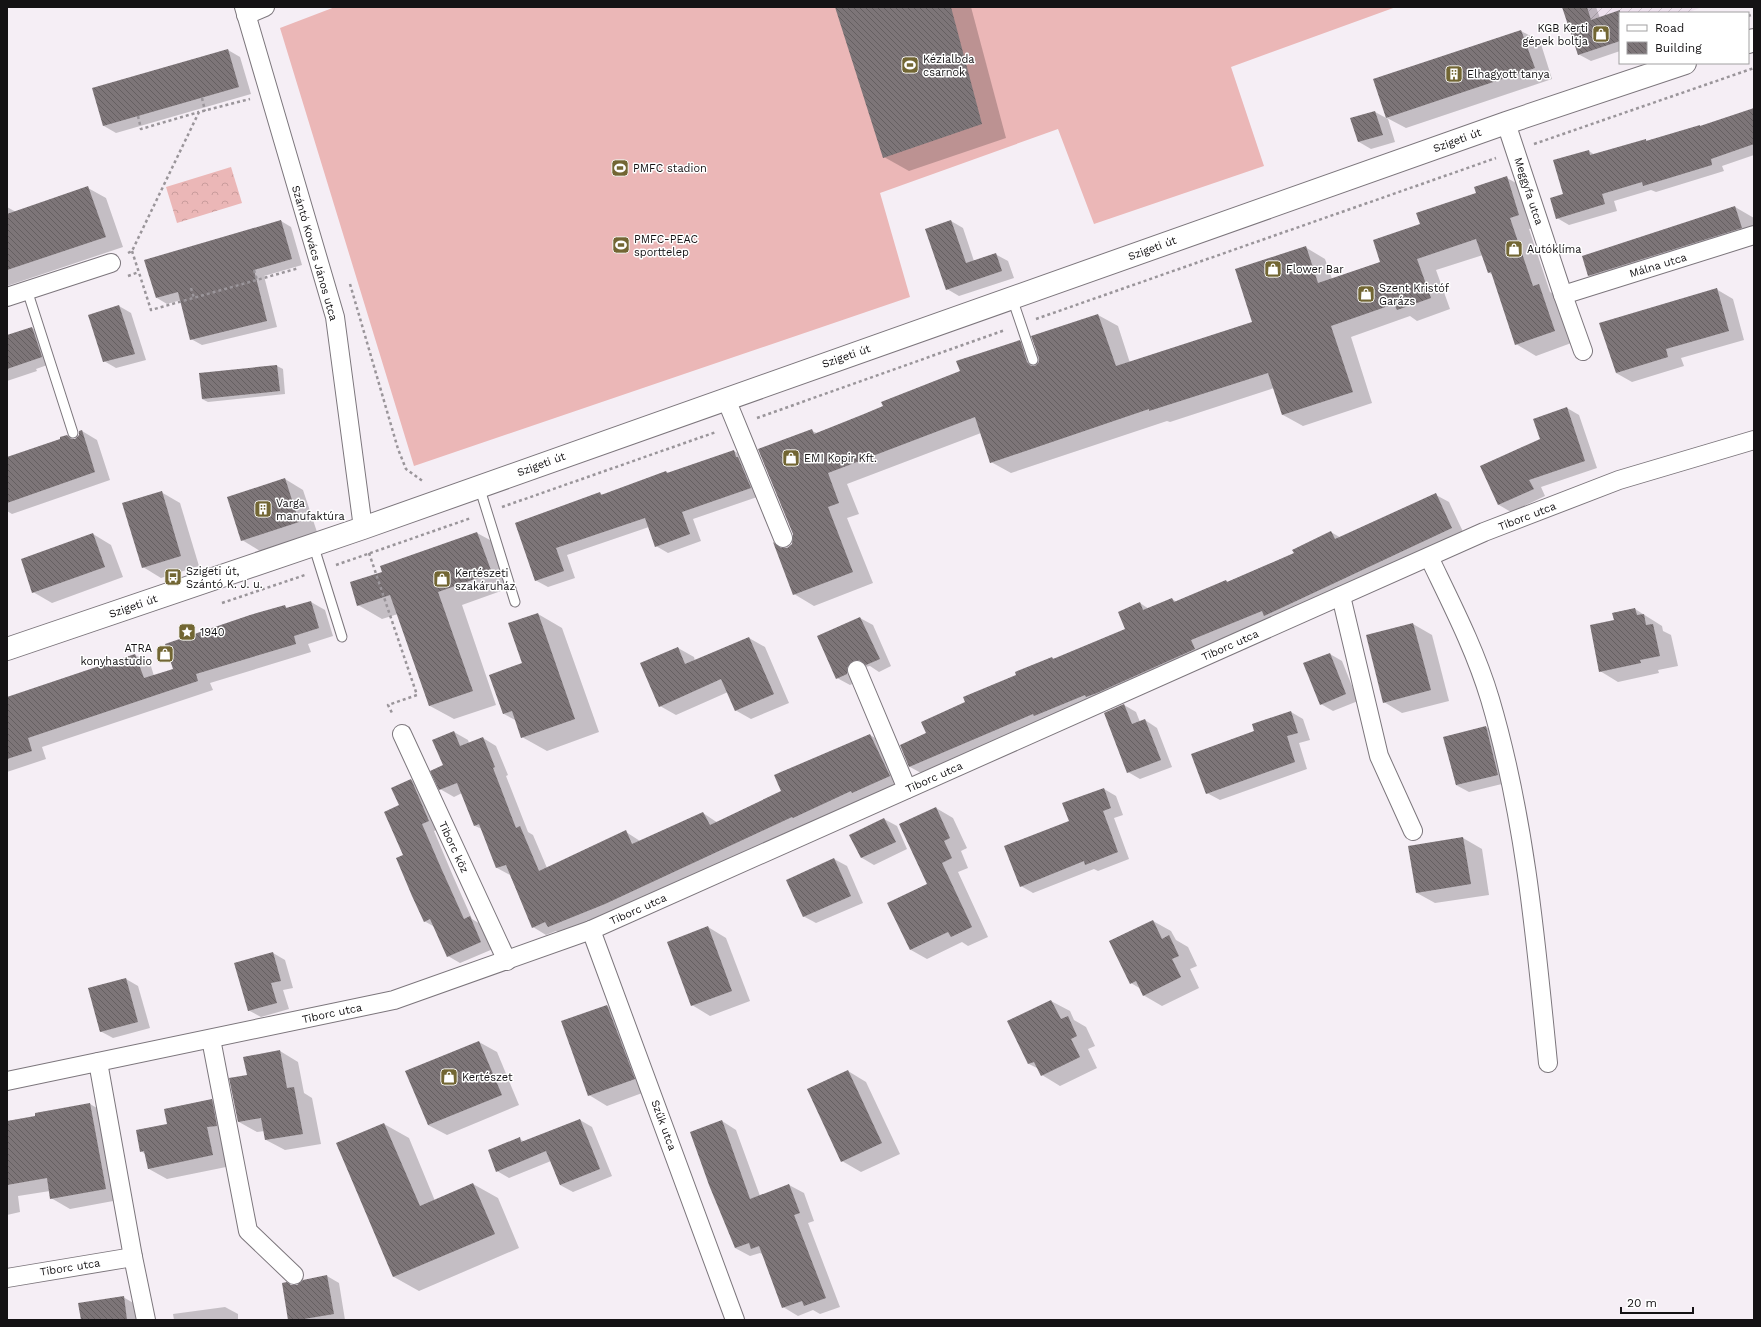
<svg xmlns="http://www.w3.org/2000/svg" width="1761" height="1327" viewBox="0 0 1761 1327" font-family="'Work Sans',sans-serif">
<style>
.industrial{fill:url(#industrial-furrows)}
.forest{fill:url(#forest-crowns)}
.pitch{fill:#ebb7b7}
.shadow{fill:#0003}
.building{fill:url(#building-back-hatch)}
.lines{fill:none;stroke-linecap:round;stroke-linejoin:round}
.service-casing{stroke:#7c767c;stroke-width:11}
.minor-casing{stroke:#7c767c;stroke-width:20}
.tertiary-casing{stroke:#7c767c;stroke-width:24}
.path{stroke:#9a959a;stroke-width:2.5;stroke-dasharray:3 3;stroke-linecap:butt}
.service{stroke:#fff;stroke-width:9}
.minor{stroke:#fff;stroke-width:18}
.tertiary{stroke:#fff;stroke-width:22}
.labels{text-anchor:middle;stroke-width:3;stroke-linejoin:round;paint-order:stroke}
.poi-label{font-size:11px;fill:#141214;stroke:#fff;text-anchor:start}
.street-label{font-size:11px;fill:#141214;stroke:#fff}
</style>
<defs>
<pattern id="industrial-furrows" width="10" height="10" patternUnits="userSpaceOnUse"><rect width="10" height="10" fill="#eee1ee"/><path d="M-1 1l2-2M0 10L10 0M9 11l2-2" fill="none" stroke="#cbc0cb"/></pattern>
<pattern id="forest-crowns" width="20" height="18" patternUnits="userSpaceOnUse"><rect width="20" height="18" fill="#ebb7b7"/><path d="M2 6a3 3 0 1 1 6 0M12 15a3 3 0 1 1 6 0" fill="none" stroke="#c99c9c"/></pattern>
<pattern id="building-back-hatch" width="6" height="6" patternUnits="userSpaceOnUse"><rect width="6" height="6" fill="#7d7578"/><path d="M-1 5l2 2M0 0l6 6M5-1l2 2" fill="none" stroke="#655f61"/></pattern>
</defs>
<rect width="100%" height="100%" fill="#f5eef5"/>
<path class="industrial" d="M1587,7H1702L1687,13H1620L1591,20Z"/>
<path class="forest" d="M231,167L242,203L177,223L166,187Z"/>
<path class="pitch" d="M335,7H1396L1231,67L1264,166L1094,224L1058,129L880,193L910,297L414,466L280,28Z"/>
<g class="shadow">
<path d="M836,7H971L1006,138L909,171L884,157Z"/>
<path d="M1563,7H1596L1600,18L1620,13V51L1591,61L1578,54Z"/>
<path d="M1521,31L1540,41L1552,79L1406,128L1387,118L1388,119L1374,80Z"/>
<path d="M228,50L240,57L251,94L116,133L104,126L93,89Z"/>
<path d="M1754,110V155L1722,166L1724,171L1656,192L1651,190L1614,201L1617,211L1569,225L1557,218L1565,195L1589,151L1595,155L1646,140L1649,142L1700,126L1702,127Z"/>
<path d="M1375,112L1388,119L1395,142L1371,149L1359,142L1351,119Z"/>
<path d="M1507,178L1527,189L1538,226L1529,229L1550,292L1558,297L1574,342L1536,356L1516,344L1493,275L1488,272L1483,255L1436,270L1450,309L1417,321L1410,316L1351,337L1372,403L1303,426L1283,415L1274,388L1170,422L1167,421L1011,473L991,462L981,433L847,484L859,514L847,518L873,583L814,606L794,594L783,549H787L792,545L812,431L817,433L865,415L961,372L1020,341L1037,351L1098,315L1118,326L1130,363L1253,323L1305,247L1325,259L1332,279L1381,262L1421,225Z"/>
<path d="M88,188L106,198L123,247L7,286V207L16,212Z"/>
<path d="M1735,207L1754,218V240L1608,286L1589,275Z"/>
<path d="M281,221L291,227L302,265L264,276L277,327L202,345L191,339L181,300L167,304L157,298Z"/>
<path d="M951,221L963,228L974,261L995,254L1008,261L1014,278L959,296L947,289Z"/>
<path d="M1716,289L1733,299L1744,340L1681,358L1684,366L1632,382L1616,373Z"/>
<path d="M119,306L131,313L146,360L116,368L104,361Z"/>
<path d="M32,328L43,334L53,363L36,369L37,371L7,381V336Z"/>
<path d="M277,366L283,369L285,394L208,402L202,399Z"/>
<path d="M1567,408L1579,415L1597,468L1541,487L1545,496L1511,512L1499,505L1481,467L1541,440Z"/>
<path d="M82,431L97,440L110,480L12,514L7,511V458L61,440L67,436L76,440Z"/>
<path d="M734,451L746,458L763,495L693,519L701,541L668,553L656,546L649,527L567,555L575,578L548,587L535,580L516,523L600,493L603,495L666,472L669,473Z"/>
<path d="M285,479L303,490L317,532L260,551L242,540Z"/>
<path d="M161,492L180,503L199,566L161,578L143,567Z"/>
<path d="M1436,495L1449,502L1465,536L923,774L910,767L927,734L967,703L1052,658L1055,659L1127,629L1140,603L1149,609L1172,599L1177,602L1226,581L1228,582L1295,553L1331,532L1341,538Z"/>
<path d="M477,533L501,546L515,586L462,605L496,705L454,719L430,706L398,614L382,619L358,605L383,572Z"/>
<path d="M93,534L111,545L123,577L52,603L33,592Z"/>
<path d="M311,602L325,610L333,636L308,644L311,652L210,683L213,690L42,747L46,759L7,772V698L135,655L150,663L154,676L174,669L285,606L288,609Z"/>
<path d="M1635,609L1662,626L1663,631L1671,635L1678,666L1658,670L1659,673L1618,682L1600,671L1615,621L1613,613Z"/>
<path d="M538,614L562,628L599,732L547,751L522,737L517,721L504,714L524,664Z"/>
<path d="M860,618L873,625L891,666L879,672L870,666L865,667L859,681L850,685L837,678Z"/>
<path d="M1413,624L1432,635L1449,701L1402,713L1384,702Z"/>
<path d="M749,638L765,647L789,703L751,719L735,710L728,692L676,715L660,706L678,648L694,657L695,661Z"/>
<path d="M1330,654L1342,661L1358,701L1333,711L1321,704Z"/>
<path d="M1124,705L1136,712L1140,722L1145,720L1157,728L1172,767L1140,779L1128,772Z"/>
<path d="M1291,712L1303,719L1310,740L1299,743L1307,769L1220,800L1207,793L1255,731Z"/>
<path d="M1486,727L1498,734L1510,782L1469,792L1456,785L1444,737Z"/>
<path d="M454,732L468,740L469,743L483,738L496,746L508,775L506,776L528,832L533,835L547,868L626,832L640,841L703,813L718,823L782,791L870,735L884,743L903,783L807,825L806,824L619,911L562,934L556,931L546,935L533,927L510,875L497,868L482,829L475,826L462,793L454,797L440,789L444,766Z"/>
<path d="M411,780L423,787L441,828L434,831L453,876L472,919L482,925L493,949L460,963L448,956L435,927L424,921L404,855L400,806Z"/>
<path d="M1104,789L1116,796L1123,815L1114,818L1129,859L1098,871L1094,869L1033,893L1021,886L1070,821Z"/>
<path d="M936,808L953,818L967,848L961,851L968,868L958,872L988,937L968,946L962,942L927,959L911,950L928,885Z"/>
<path d="M884,819L897,826L907,849L874,865L862,858L851,835Z"/>
<path d="M1463,838L1482,849L1489,895L1435,903L1417,893Z"/>
<path d="M834,859L847,866L863,903L816,923L803,916Z"/>
<path d="M1153,921L1171,931L1176,940L1188,947L1197,966L1190,969L1199,988L1162,1006L1143,995L1141,989L1131,983Z"/>
<path d="M708,927L726,938L750,1001L710,1016L692,1005Z"/>
<path d="M273,953L285,960L293,988L283,990L289,1009L261,1017L248,1010Z"/>
<path d="M126,979L138,986L150,1028L113,1038L100,1031L89,988Z"/>
<path d="M1051,1001L1070,1011L1074,1020L1086,1027L1095,1046L1088,1049L1097,1068L1060,1086L1042,1075L1039,1069L1029,1064Z"/>
<path d="M607,1006L626,1016L653,1089L607,1106L589,1095Z"/>
<path d="M479,1042L497,1052L519,1105L447,1135L428,1125Z"/>
<path d="M280,1051L298,1062L304,1093L312,1098L321,1144L285,1150L266,1140L265,1131L257,1132L239,1122L248,1075Z"/>
<path d="M848,1071L866,1082L900,1154L861,1172L842,1161Z"/>
<path d="M212,1100L230,1111L231,1166L167,1179L149,1169L145,1154L141,1151L168,1124Z"/>
<path d="M90,1104L109,1115L124,1199L70,1209L51,1198L50,1191L18,1196L20,1212L7,1215V1122L37,1117L36,1114Z"/>
<path d="M580,1120L592,1127L612,1176L573,1192L560,1185L551,1161L509,1178L497,1171L520,1139L525,1142Z"/>
<path d="M722,1121L736,1130L760,1196L789,1185L804,1193L814,1221L808,1223L840,1307L820,1314L813,1310L798,1316L783,1307L764,1255L760,1253L750,1256L735,1248Z"/>
<path d="M384,1124L409,1138L435,1201L473,1184L498,1198L519,1248L419,1291L394,1277Z"/>
<path d="M327,1276L339,1283L345,1320H289L291,1286H297Z"/>
<path d="M123,1297L142,1308L144,1320H82Z"/>
<path d="M225,1307L238,1314V1320H174L173,1314Z"/>
</g>
<g class="building">
<path d="M835,7H951L982,124L883,158Z"/>
<path d="M1562,7H1587L1591,20L1620,10V41L1578,55Z"/>
<path d="M1521,30L1535,68L1386,118L1373,79Z"/>
<path d="M228,49L239,87L103,126L92,88Z"/>
<path d="M1754,108V144L1711,159L1712,165L1643,186L1642,182L1602,194L1605,204L1556,219L1550,198L1563,194L1553,160L1589,150L1590,155L1646,139V141L1700,125V126Z"/>
<path d="M1375,111L1383,135L1358,142L1350,118Z"/>
<path d="M1507,176L1519,215L1510,218L1533,286L1539,284L1555,331L1515,345L1491,272L1488,273L1476,239L1417,259L1431,298L1397,310L1394,304L1331,326L1353,392L1282,415L1268,373L1149,411V409L990,463L975,417L828,473L839,503L828,507L853,572L793,595L773,542L781,548H787L792,544L793,534L758,449L812,429L814,434L864,414L883,406L881,402L960,371L956,361L1020,340L1027,362L1031,366H1035L1039,362V358L1031,336L1098,314L1116,366L1252,322L1235,269L1306,246L1318,283L1380,262L1373,240L1420,224L1416,213L1476,193L1474,187Z"/>
<path d="M88,186L106,237L7,270V214Z"/>
<path d="M1735,206L1742,228L1588,276L1582,256Z"/>
<path d="M281,220L292,259L254,270L267,321L190,340L178,292L156,298L144,260Z"/>
<path d="M951,220L966,263L996,253L1002,271L946,290L925,229Z"/>
<path d="M1717,288L1729,331L1666,349L1668,357L1616,373L1599,323Z"/>
<path d="M119,305L135,354L103,362L88,315Z"/>
<path d="M32,327L42,357L7,369V335Z"/>
<path d="M277,365L280,391L202,399L199,373Z"/>
<path d="M1567,407L1585,461L1529,480L1534,489L1498,505L1480,466L1540,439L1533,419Z"/>
<path d="M82,430L95,472L7,503V457L60,439V437L67,435L71,439H75L79,435V431Z"/>
<path d="M734,450L736,457H738L751,488L682,512L690,534L655,547L645,518L556,548L564,571L535,581L515,523L600,492L601,495L666,471L667,473Z"/>
<path d="M285,478L299,522L241,541L227,497Z"/>
<path d="M162,491L181,556L142,568L122,503Z"/>
<path d="M1436,493L1452,528L1264,616L1262,611L1191,640L1195,649L1097,693L1086,697L1085,695L1034,716L1033,714L909,767L900,745L926,733L921,722L965,702L963,697L1016,675L1015,672L1052,657L1053,659L1125,629L1118,612L1140,602L1143,610L1172,598L1174,602L1226,580L1227,582L1294,553L1292,550L1331,531L1335,539Z"/>
<path d="M477,532L492,573L438,592L473,691L429,706L390,595L357,606L350,582L382,572L380,566Z"/>
<path d="M93,533L105,567L32,593L21,559Z"/>
<path d="M311,601L319,628L294,636L296,644L196,674L198,681L28,738L32,751L7,759V697L135,654L144,678L173,669L165,644L250,615L285,605L286,608Z"/>
<path d="M1635,608L1637,615L1644,614L1646,625L1653,624L1660,656L1640,660L1641,663L1599,672L1590,625L1614,620L1612,613Z"/>
<path d="M538,613L575,719L521,738L512,711L503,714L489,675L522,663L508,623Z"/>
<path d="M860,617L880,659L866,665L859,660L853,661L847,668V674L836,679L817,636Z"/>
<path d="M1413,623L1431,690L1383,703L1366,635Z"/>
<path d="M749,637L774,694L735,711L721,679L659,707L640,663L678,647L685,664Z"/>
<path d="M1330,653L1346,694L1320,705L1303,663Z"/>
<path d="M1124,704L1132,724L1145,719L1161,760L1127,773L1104,713Z"/>
<path d="M1291,711L1298,733L1287,736L1295,762L1206,794L1191,754L1254,731L1252,724Z"/>
<path d="M1486,726L1498,775L1456,785L1443,737Z"/>
<path d="M454,731L460,746L483,737L495,767L493,768L516,828L520,826L539,871L626,830L632,844L703,812L710,825L781,791L774,775L870,734L890,776L852,793L851,791L793,818L792,817L605,904L548,927L545,922L532,928L506,865L496,868L479,824L474,826L457,783L439,790L430,771L443,765L432,740Z"/>
<path d="M411,779L429,821L422,824L441,868L464,919L470,916L481,942L447,957L430,919L424,922L412,896L396,858L403,855L384,812L399,805L391,788Z"/>
<path d="M1104,788L1111,808L1103,811L1118,852L1085,865L1084,861L1020,887L1004,846L1069,821L1062,803Z"/>
<path d="M936,807L950,838L944,841L952,858L942,863L972,927L951,937L948,932L910,950L887,903L927,884L899,824Z"/>
<path d="M884,818L896,842L861,858L849,835Z"/>
<path d="M1463,837L1471,884L1416,893L1408,846Z"/>
<path d="M834,858L851,896L803,917L786,880Z"/>
<path d="M1153,920L1162,939L1169,935L1179,956L1172,959L1181,977L1143,996L1136,981L1130,984L1109,941Z"/>
<path d="M708,926L732,991L691,1006L667,942Z"/>
<path d="M273,952L281,981L271,983L277,1003L248,1011L234,963Z"/>
<path d="M126,978L138,1022L100,1032L88,988Z"/>
<path d="M1051,1000L1061,1019L1068,1016L1077,1036L1071,1039L1080,1057L1041,1076L1034,1062L1028,1064L1007,1021Z"/>
<path d="M607,1005L635,1079L588,1096L561,1021Z"/>
<path d="M479,1041L502,1095L428,1125L405,1071Z"/>
<path d="M280,1050L287,1088L294,1087L303,1134L265,1140L261,1118L238,1122L229,1078L247,1075L243,1057Z"/>
<path d="M848,1070L882,1143L841,1162L807,1089Z"/>
<path d="M212,1099L217,1126L207,1127L213,1155L148,1169L144,1151L140,1152L136,1130L167,1124L164,1109Z"/>
<path d="M90,1103L106,1189L50,1199L47,1178L7,1185V1121L35,1116V1113Z"/>
<path d="M580,1119L600,1169L560,1185L546,1151L496,1172L488,1150L520,1137L521,1142Z"/>
<path d="M722,1120L750,1199L789,1184L800,1213L794,1215L826,1298L804,1306L802,1301L782,1308L759,1246L751,1249L749,1243L735,1248L709,1185L690,1132Z"/>
<path d="M384,1123L420,1206L473,1183L495,1234L393,1277L336,1143Z"/>
<path d="M327,1275L334,1314L298,1320H288L282,1283L287,1282L291,1285H297L303,1280Z"/>
<path d="M124,1296L127,1320H81L78,1303Z"/>
</g>
<g class="lines">
<defs>
<g id="service">
<path d="M27,290L73,433"/>
<path d="M1012,298L1033,360"/>
<path d="M479,486L515,602"/>
<path d="M313,544L342,637"/>
</g>
<g id="minor">
<path d="M244,7L335,317L363,528"/>
<path d="M246,15L265,7"/>
<path d="M1506,123L1563,295L1583,351"/>
<path d="M1563,295L1754,235"/>
<path d="M7,297L111,263"/>
<path d="M726,399L783,538"/>
<path d="M1429,557C1451,603 1475,649 1490,699C1525,817 1536,941 1548,1063"/>
<path d="M1341,596L1379,756L1413,831"/>
<path d="M857,670L907,789"/>
<path d="M402,734L507,961"/>
<path d="M591,930L735,1320"/>
<path d="M211,1039L248,1231L294,1275"/>
<path d="M98,1062L133,1257L146,1320"/>
<path d="M7,1081L394,1000L591,930L1484,532L1619,480L1754,440"/>
<path d="M7,1278L133,1257"/>
</g>
<g id="tertiary">
<path d="M1748,42L1754,40"/>
<path d="M7,649L363,528L1506,123L1685,63"/>
</g>
</defs>
<use href="#service" class="service-casing"/>
<use href="#minor" class="minor-casing"/>
<use href="#tertiary" class="tertiary-casing"/>
<g class="path">
<path d="M1748,16L1754,14"/>
<path d="M202,98L205,111"/>
<path d="M138,116L141,129L199,112"/>
<path d="M1534,144L1754,68"/>
<path d="M132,251L151,310L299,268"/>
<path d="M128,253L132,251L199,112L250,99"/>
<path d="M254,270L257,280"/>
<path d="M128,276L139,272"/>
<path d="M350,284L398,449L406,469L424,482"/>
<path d="M191,288L194,298"/>
<path d="M1036,319L1496,158"/>
<path d="M757,418L1005,330"/>
<path d="M502,507L716,432"/>
<path d="M369,553L417,695L388,705L393,715"/>
<path d="M336,565L471,518"/>
<path d="M222,603L305,575"/>
</g>
<use href="#service" class="service"/>
<use href="#minor" class="minor"/>
<use href="#tertiary" class="tertiary"/>
</g>
<defs>
<symbol id="shop-square" viewBox="-11 -11 22 22"><rect x="-9" y="-9" width="18" height="18" rx="4" fill="#726633" stroke="#fff"/><path d="M-5-2.5h2.3a2.7 3.5 0 0 1 5.4 0H5L5.5 6h-11ZM-1.5-2.5h3a1.5 2.3 0 0 0-3 0Z" fill="#fff"/></symbol>
<symbol id="stadium-square" viewBox="-11 -11 22 22"><rect x="-9" y="-9" width="18" height="18" rx="4" fill="#726633" stroke="#fff"/><path d="M0-5a6.5 5 0 1 0 0 10a6.5 5 0 1 0 0-10ZM-3.5-1.8h7v3.6h-7Z" fill="#fff"/></symbol>
<symbol id="building-square" viewBox="-11 -11 22 22"><rect x="-9" y="-9" width="18" height="18" rx="4" fill="#726633" stroke="#fff"/><path d="M-4-6H4V6H1V3H-1V6H-4ZM-2.5-4.3h1.7v1.8h-1.7ZM.8-4.3h1.7v1.8H.8ZM-2.5-1h1.7V.8h-1.7ZM.8-1h1.7V.8H.8Z" fill="#fff"/></symbol>
<symbol id="bus-square" viewBox="-11 -11 22 22"><rect x="-9" y="-9" width="18" height="18" rx="4" fill="#726633" stroke="#fff"/><path d="M-5-6H5V4H4V6H2V4H-2V6H-4V4H-5ZM-3.5-4V0h7V-4ZM-3.5 1.2v1.5H-2V1.2ZM2 1.2v1.5H3.5V1.2Z" fill="#fff"/></symbol>
<symbol id="sight-square" viewBox="-11 -11 22 22"><rect x="-9" y="-9" width="18" height="18" rx="4" fill="#726633" stroke="#fff"/><path d="M0-6L1.8-2.2L6-1.7L2.9 1.2L3.7 5.4L0 3.3L-3.7 5.4L-2.9 1.2L-6-1.7L-1.8-2.2Z" fill="#fff"/></symbol>
</defs>
<g fill-rule="evenodd">
<use href="#shop-square" x="1591" y="24" width="20" height="20"/>
<use href="#stadium-square" x="900" y="55" width="20" height="20"/>
<use href="#building-square" x="1444" y="64" width="20" height="20"/>
<use href="#stadium-square" x="610" y="158" width="20" height="20"/>
<use href="#stadium-square" x="611" y="235" width="20" height="20"/>
<use href="#shop-square" x="1504" y="239" width="20" height="20"/>
<use href="#shop-square" x="1263" y="259" width="20" height="20"/>
<use href="#shop-square" x="1356" y="284" width="20" height="20"/>
<use href="#shop-square" x="781" y="448" width="20" height="20"/>
<use href="#building-square" x="253" y="499" width="20" height="20"/>
<use href="#bus-square" x="163" y="567" width="20" height="20"/>
<use href="#shop-square" x="432" y="569" width="20" height="20"/>
<use href="#sight-square" x="177" y="622" width="20" height="20"/>
<use href="#shop-square" x="155" y="644" width="20" height="20"/>
<use href="#shop-square" x="439" y="1067" width="20" height="20"/>
</g>
<g class="labels">
<g class="poi-label">
<text x="1588" y="32" text-anchor="end">KGB Kerti<tspan x="1588" dy="13">gépek boltja</tspan></text>
<text x="923" y="63">Kézialbda<tspan x="923" dy="13">csarnok</tspan></text>
<text x="1467" y="78">Elhagyott tanya</text>
<text x="633" y="172">PMFC stadion</text>
<text x="634" y="243">PMFC-PEAC<tspan x="634" dy="13">sporttelep</tspan></text>
<text x="1527" y="253">Autóklíma</text>
<text x="1286" y="273">Flower Bar</text>
<text x="1379" y="292">Szent Kristóf<tspan x="1379" dy="13">Garázs</tspan></text>
<text x="804" y="462">EMI Kopir Kft.</text>
<text x="276" y="507">Varga<tspan x="276" dy="13">manufaktúra</tspan></text>
<text x="186" y="575">Szigeti út,<tspan x="186" dy="13">Szántó K. J. u.</tspan></text>
<text x="455" y="577">Kertészeti<tspan x="455" dy="13">szakáruház</tspan></text>
<text x="200" y="636">1940</text>
<text x="152" y="652" text-anchor="end">ATRA<tspan x="152" dy="13">konyhastudio</tspan></text>
<text x="462" y="1081">Kertészet</text>
</g>
<g class="street-label">
<text transform="translate(1457 140) rotate(-20)" y="4">Szigeti út</text>
<text transform="translate(1529 191) rotate(72)" y="4">Meggyfa utca</text>
<text transform="translate(1152 248) rotate(-20)" y="4">Szigeti út</text>
<text transform="translate(315 253) rotate(74)" y="4">Szántó Kovács János utca</text>
<text transform="translate(1658 265) rotate(-17)" y="4">Málna utca</text>
<text transform="translate(846 356) rotate(-19)" y="4">Szigeti út</text>
<text transform="translate(541 464) rotate(-20)" y="4">Szigeti út</text>
<text transform="translate(1527 516) rotate(-21)" y="4">Tiborc utca</text>
<text transform="translate(133 606) rotate(-19)" y="4">Szigeti út</text>
<text transform="translate(1230 645) rotate(-24)" y="4">Tiborc utca</text>
<text transform="translate(934 777) rotate(-24)" y="4">Tiborc utca</text>
<text transform="translate(454 847) rotate(65)" y="4">Tiborc köz</text>
<text transform="translate(638 909) rotate(-24)" y="4">Tiborc utca</text>
<text transform="translate(332 1013) rotate(-12)" y="4">Tiborc utca</text>
<text transform="translate(664 1125) rotate(70)" y="4">Szűk utca</text>
<text transform="translate(70 1267) rotate(-9)" y="4">Tiborc utca</text>
</g>
</g>
<rect width="1761" height="1327" fill="none" stroke="#141214" stroke-width="16"/>
<rect x="1619" y="12" width="130" height="52" fill="#ffffff" stroke="#a1a0a1"/>
<rect x="1627" y="25" width="20" height="6" fill="#ffffff" stroke="#a1a0a1"/>
<text x="1655" y="32" font-size="12" fill="#141214">Road</text>
<rect x="1627" y="42" width="20" height="12" fill="url(#building-back-hatch)" stroke="#a1a0a1"/>
<text x="1655" y="52" font-size="12" fill="#141214">Building</text>
<path d="M1621 1307v6h72v-6" fill="none" stroke="#141214" stroke-width="2"/>
<text x="1627" y="1307" font-size="12" fill="#141214" stroke="#ffffff" stroke-width="3" paint-order="stroke">20 m</text>
</svg>
